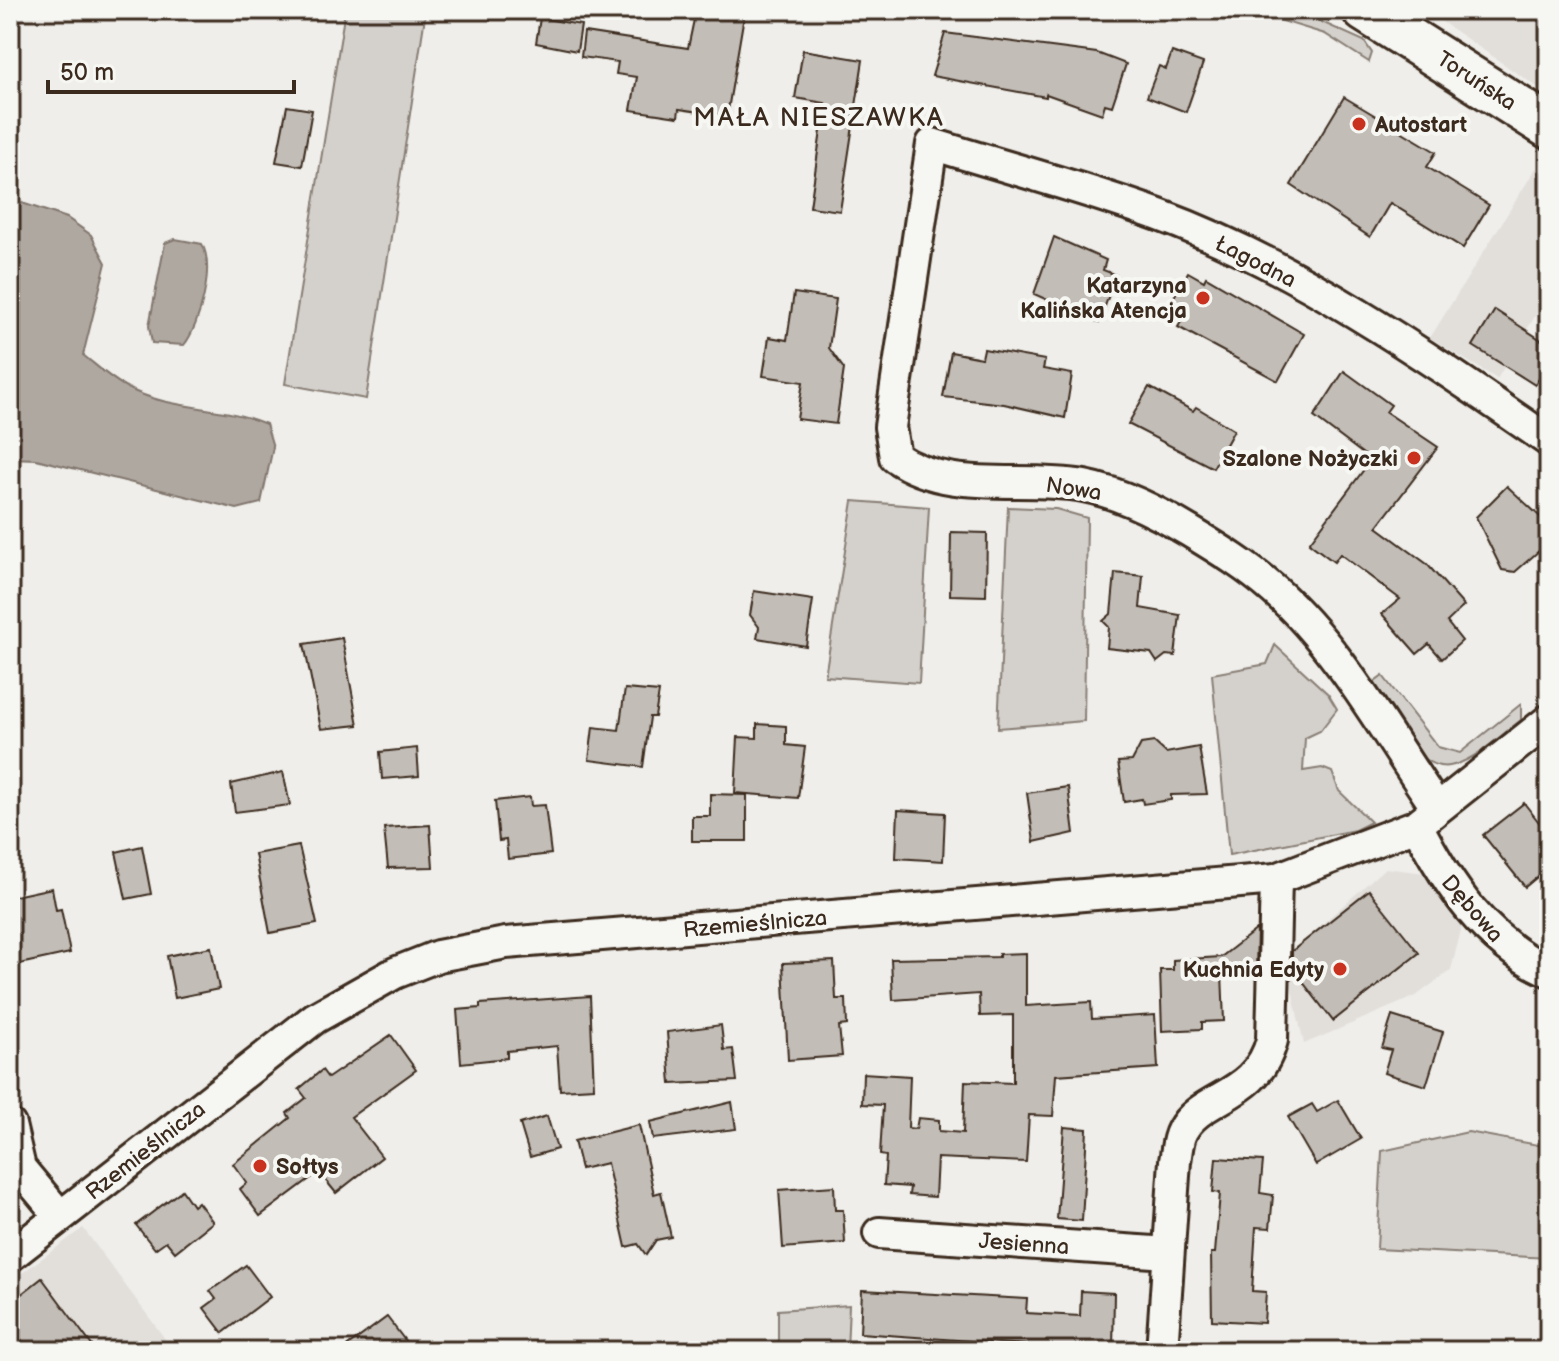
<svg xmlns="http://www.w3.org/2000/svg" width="1559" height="1361" viewBox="0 0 1559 1361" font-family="'Balsamiq Sans',sans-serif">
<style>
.built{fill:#e2dfdb}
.green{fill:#d4d1cc;stroke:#887e75;stroke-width:2}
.water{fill:#afa8a1;stroke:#81766d;stroke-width:2}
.building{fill:#c2bdb7;stroke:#3b2a1e;stroke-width:2}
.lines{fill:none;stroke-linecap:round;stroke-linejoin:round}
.street-casing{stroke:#3b2a1e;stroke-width:36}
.secondary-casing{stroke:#3b2a1e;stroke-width:48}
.path{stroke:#3b2a1e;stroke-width:5;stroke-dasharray:2 6;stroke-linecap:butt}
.street{stroke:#f6f6f2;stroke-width:30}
.secondary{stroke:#f6f6f2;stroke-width:42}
.poi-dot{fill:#c8321e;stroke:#f6f6f2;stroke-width:3}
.labels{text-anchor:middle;stroke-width:8;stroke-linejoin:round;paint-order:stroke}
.street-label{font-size:22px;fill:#3b2a1e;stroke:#f6f6f2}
.poi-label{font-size:22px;font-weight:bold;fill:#3b2a1e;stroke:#f6f6f2;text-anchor:end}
.quarter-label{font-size:26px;letter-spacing:2px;fill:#3b2a1e;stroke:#f6f6f2}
</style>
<rect width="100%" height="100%" fill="#efeeea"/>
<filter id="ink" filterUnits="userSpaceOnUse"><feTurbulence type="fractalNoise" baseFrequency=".0125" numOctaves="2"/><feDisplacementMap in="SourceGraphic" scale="16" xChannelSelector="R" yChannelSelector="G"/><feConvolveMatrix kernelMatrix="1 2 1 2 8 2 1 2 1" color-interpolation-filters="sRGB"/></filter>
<g filter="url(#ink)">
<g class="built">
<path d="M1423,10H1549V95L1429,13Z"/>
<path d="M1536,168L1549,176V293L1497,379L1430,338Z"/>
<path d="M1385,868L1425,873L1463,922L1451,970L1416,996L1304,1044L1288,972L1300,944Z"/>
<path d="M83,1228L174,1351H20L10,1338V1282Z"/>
</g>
<g class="green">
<path d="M345,10H426L366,399L285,384Z"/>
<path d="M1246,10H1295L1364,41L1372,53L1369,62L1325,34Z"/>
<path d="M853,501L929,507L919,683L825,676Z"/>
<path d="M1008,507L1056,509L1087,518L1084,721L998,728Z"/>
<path d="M1275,645L1328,694L1337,709L1320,731L1305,738L1303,771L1322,768L1332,772L1339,791L1371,822L1355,830L1229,855L1212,674L1267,664Z"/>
<path d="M1383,676L1438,747L1460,753L1521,704V720C1501,735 1478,758 1454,765C1418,777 1386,711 1368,687Z"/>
<path d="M1468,1132L1549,1147V1258L1377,1249L1382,1151Z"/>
<path d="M849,1305L847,1351H778V1310Z"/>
</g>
<g class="water">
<path d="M10,199L67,218L91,235L106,263L83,355C97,366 112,380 128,388C170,411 223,405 266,424L273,447L261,503L237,509L36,459L10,458Z"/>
<path d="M175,239L202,244C215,267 200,325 184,345L152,343L149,326L165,243Z"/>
</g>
<g class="building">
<path d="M696,10H745L727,116L679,109L678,117L631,110L637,77L616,74L618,62L581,57L584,32L688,48Z"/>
<path d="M540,18L581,25L577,51L536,43Z"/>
<path d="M945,33L1097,53L1126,64L1112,106L1105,104L1102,114L1046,94V97L932,76Z"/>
<path d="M803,50L863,60L840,211L810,207L825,103L795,98Z"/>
<path d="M1172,52L1203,63L1186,112L1147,97L1159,66L1166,69Z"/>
<path d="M1344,97L1436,152L1427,167L1489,205L1463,248L1390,203L1370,237L1291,185Z"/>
<path d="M287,106L312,110L302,166L276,162Z"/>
<path d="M1054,237L1106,260L1103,270L1116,275L1099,323L1034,294Z"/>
<path d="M1188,272L1204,281L1206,277L1304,334L1278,381L1178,327L1186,313L1170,304Z"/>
<path d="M794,293L836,299L829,348L844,369L836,424L797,419L803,382L763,376L769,337L787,340Z"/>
<path d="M1495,310L1549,345V363L1535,385L1473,346Z"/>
<path d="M984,349L1045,360L1043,369L1072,374L1065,418L1004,404L943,397L951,352L982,358Z"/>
<path d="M1344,371L1391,405L1386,412L1438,447L1377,527L1427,564L1464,606L1447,622L1462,641L1442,659L1429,644L1417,654L1382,614L1400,599L1340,554L1334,562L1309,543L1371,460L1314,417Z"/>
<path d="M1149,387L1193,411L1196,407L1234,430L1213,468L1128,424Z"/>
<path d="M1507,486L1549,525V542L1515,572L1502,570L1476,517Z"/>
<path d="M951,532L987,533L986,596L950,595Z"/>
<path d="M1115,573L1143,576L1140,608L1180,615L1175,656L1166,655L1157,662L1151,653L1107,648L1109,627L1103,621L1111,614Z"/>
<path d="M754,591L813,600L806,646L757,638L759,627L750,615Z"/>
<path d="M342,638L358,725L321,729L304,644Z"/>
<path d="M625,689L659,692L655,717H650L643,767L589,760L593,727L619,730Z"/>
<path d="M757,724L786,726V745L805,747L798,798L735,793L738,737L757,738Z"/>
<path d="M1154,742L1166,753L1199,747L1207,794L1171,795V800L1143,804L1142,799L1124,802L1118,762L1132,761L1141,744Z"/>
<path d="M417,748L419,776L382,779L380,752Z"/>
<path d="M283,772L290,805L235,812L231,784Z"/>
<path d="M1068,787L1074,833L1034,842L1027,793Z"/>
<path d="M710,794L747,795V841H692V816H710Z"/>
<path d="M530,797L531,806L545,805L551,854L508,859L506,840L499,841L495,801Z"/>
<path d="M1524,803L1549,835V867L1525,887L1483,835Z"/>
<path d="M898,810L945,813L943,861L896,858Z"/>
<path d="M430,825L433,867L388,868L384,828Z"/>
<path d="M142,846L151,894L126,899L116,852Z"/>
<path d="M299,846L317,924L270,933L255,854Z"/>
<path d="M52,888L56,910L61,909L70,953L15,965L10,940V897Z"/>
<path d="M1369,890L1419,953L1333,1021L1292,968V951Z"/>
<path d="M1257,929L1256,973H1222L1224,1021L1202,1022V1029L1162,1031L1160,970H1173V960L1221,957Z"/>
<path d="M211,947L219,989L175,998L167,956Z"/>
<path d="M1026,953V1006L1091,1002L1092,1019L1155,1015L1158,1068L1056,1075L1053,1116L1029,1115L1026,1162L937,1158L935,1197L909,1195L910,1187L884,1185L886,1156L880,1155L883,1105L862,1104L863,1073L910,1076L908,1128L916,1129L918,1118L939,1120V1131L963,1133L965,1081L1013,1083V1015L980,1016L979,994L893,1000L891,959L999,957V954Z"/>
<path d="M834,961L836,999H846L847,1025L839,1026L842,1056L788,1060L783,963Z"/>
<path d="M590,996L594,1088L560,1090L557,1046L507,1051V1058L461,1063L457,1010L480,1008V1004Z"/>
<path d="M1392,1016L1443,1032L1426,1086L1384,1073L1391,1050L1382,1048Z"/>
<path d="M721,1025L724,1050L733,1049L737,1081L671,1084L667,1032Z"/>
<path d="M391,1035L416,1070L351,1117L382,1157L336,1193L319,1172L260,1216L240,1189L247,1183L233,1164L290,1118L287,1113L306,1098L299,1089L322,1070L328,1078Z"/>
<path d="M1338,1100L1361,1139L1316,1165L1288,1117L1312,1104L1317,1112Z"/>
<path d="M732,1102L736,1129L653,1139L650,1122Z"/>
<path d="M547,1116L557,1149L530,1157L520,1124Z"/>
<path d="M639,1125L654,1194L661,1192L671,1237L656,1240L646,1255L638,1244L626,1247L607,1163L581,1169L574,1141Z"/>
<path d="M1064,1127L1087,1129L1082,1221L1057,1219Z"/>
<path d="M1216,1158L1263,1161L1260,1193L1273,1195L1270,1228L1256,1227L1252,1291L1266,1292L1264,1323L1212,1320L1211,1253H1215L1220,1193L1213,1192Z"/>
<path d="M834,1186L835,1210H843L845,1243L783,1248L779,1190Z"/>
<path d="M182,1190L193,1206L198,1202L213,1222L175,1252L166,1241L155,1249L136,1225Z"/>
<path d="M246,1265L270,1297L223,1333L204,1308L216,1299L210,1291Z"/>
<path d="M42,1278L96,1351H30L10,1325V1303Z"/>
<path d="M862,1290L1027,1299L1026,1313L1080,1316L1081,1291L1114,1293L1113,1351L860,1333Z"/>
<path d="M387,1317L413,1351H341Z"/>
</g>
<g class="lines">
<defs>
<g id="street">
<path d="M1437,808C1388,737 1339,647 1274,590C1248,567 1219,549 1189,531C1157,512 1121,493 1084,486C1022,475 950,495 895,457L890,427L932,144C1008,168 1085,188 1159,215C1298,266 1429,358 1549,441"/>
<path d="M1417,825C1447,884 1486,943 1549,971"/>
<path d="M10,1125L20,1168L60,1216"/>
<path d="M879,1233L1168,1253"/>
<path d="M10,1256L315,1018L395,973L438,956L506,943L1276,879L1417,825L1549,720"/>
<path d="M1162,1351L1175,1161C1177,1152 1177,1140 1182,1131C1201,1094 1257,1099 1272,1040L1276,879"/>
</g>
<path id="secondary" d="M1364,10L1549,127"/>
</defs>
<use href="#street" class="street-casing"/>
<use href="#secondary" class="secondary-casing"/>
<path class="path" d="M1307,10L1330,20"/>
<use href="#street" class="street"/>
<use href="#secondary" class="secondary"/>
</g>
</g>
<g class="poi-dot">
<circle cx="1359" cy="124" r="8"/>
<circle cx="1203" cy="298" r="8"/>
<circle cx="1414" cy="458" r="8"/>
<circle cx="1340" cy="969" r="8"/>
<circle cx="260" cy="1166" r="8"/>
</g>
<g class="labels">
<g class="street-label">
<text transform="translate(1477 80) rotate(33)" y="8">Toruńska</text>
<text transform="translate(1256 261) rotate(27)" y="8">Łagodna</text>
<text transform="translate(1074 488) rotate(9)" y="8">Nowa</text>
<text transform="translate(1473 908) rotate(49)" y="8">Dębowa</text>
<text transform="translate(755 923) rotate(-5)" y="8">Rzemieślnicza</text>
<text transform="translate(145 1150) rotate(-38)" y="8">Rzemieślnicza</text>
<text transform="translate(1024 1243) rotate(4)" y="8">Jesienna</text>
</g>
<g class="poi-label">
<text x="1375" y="132" text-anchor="start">Autostart</text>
<text x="1187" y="293">Katarzyna<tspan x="1187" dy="25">Kalińska Atencja</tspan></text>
<text x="1398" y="466">Szalone Nożyczki</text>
<text x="1324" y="977">Kuchnia Edyty</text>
<text x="276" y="1174" text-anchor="start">Sołtys</text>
</g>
<g class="quarter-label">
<text x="819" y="126">MAŁA NIESZAWKA</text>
</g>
</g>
<rect width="1559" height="1361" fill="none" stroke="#f6f6f2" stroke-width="40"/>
<rect x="20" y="20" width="1519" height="1321" fill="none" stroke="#3b2a1e" stroke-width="3" filter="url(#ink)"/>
<path d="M48 80v12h246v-12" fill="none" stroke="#3b2a1e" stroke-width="4"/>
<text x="60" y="80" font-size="24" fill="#3b2a1e" stroke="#f6f6f2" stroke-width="6" paint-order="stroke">50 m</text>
</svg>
